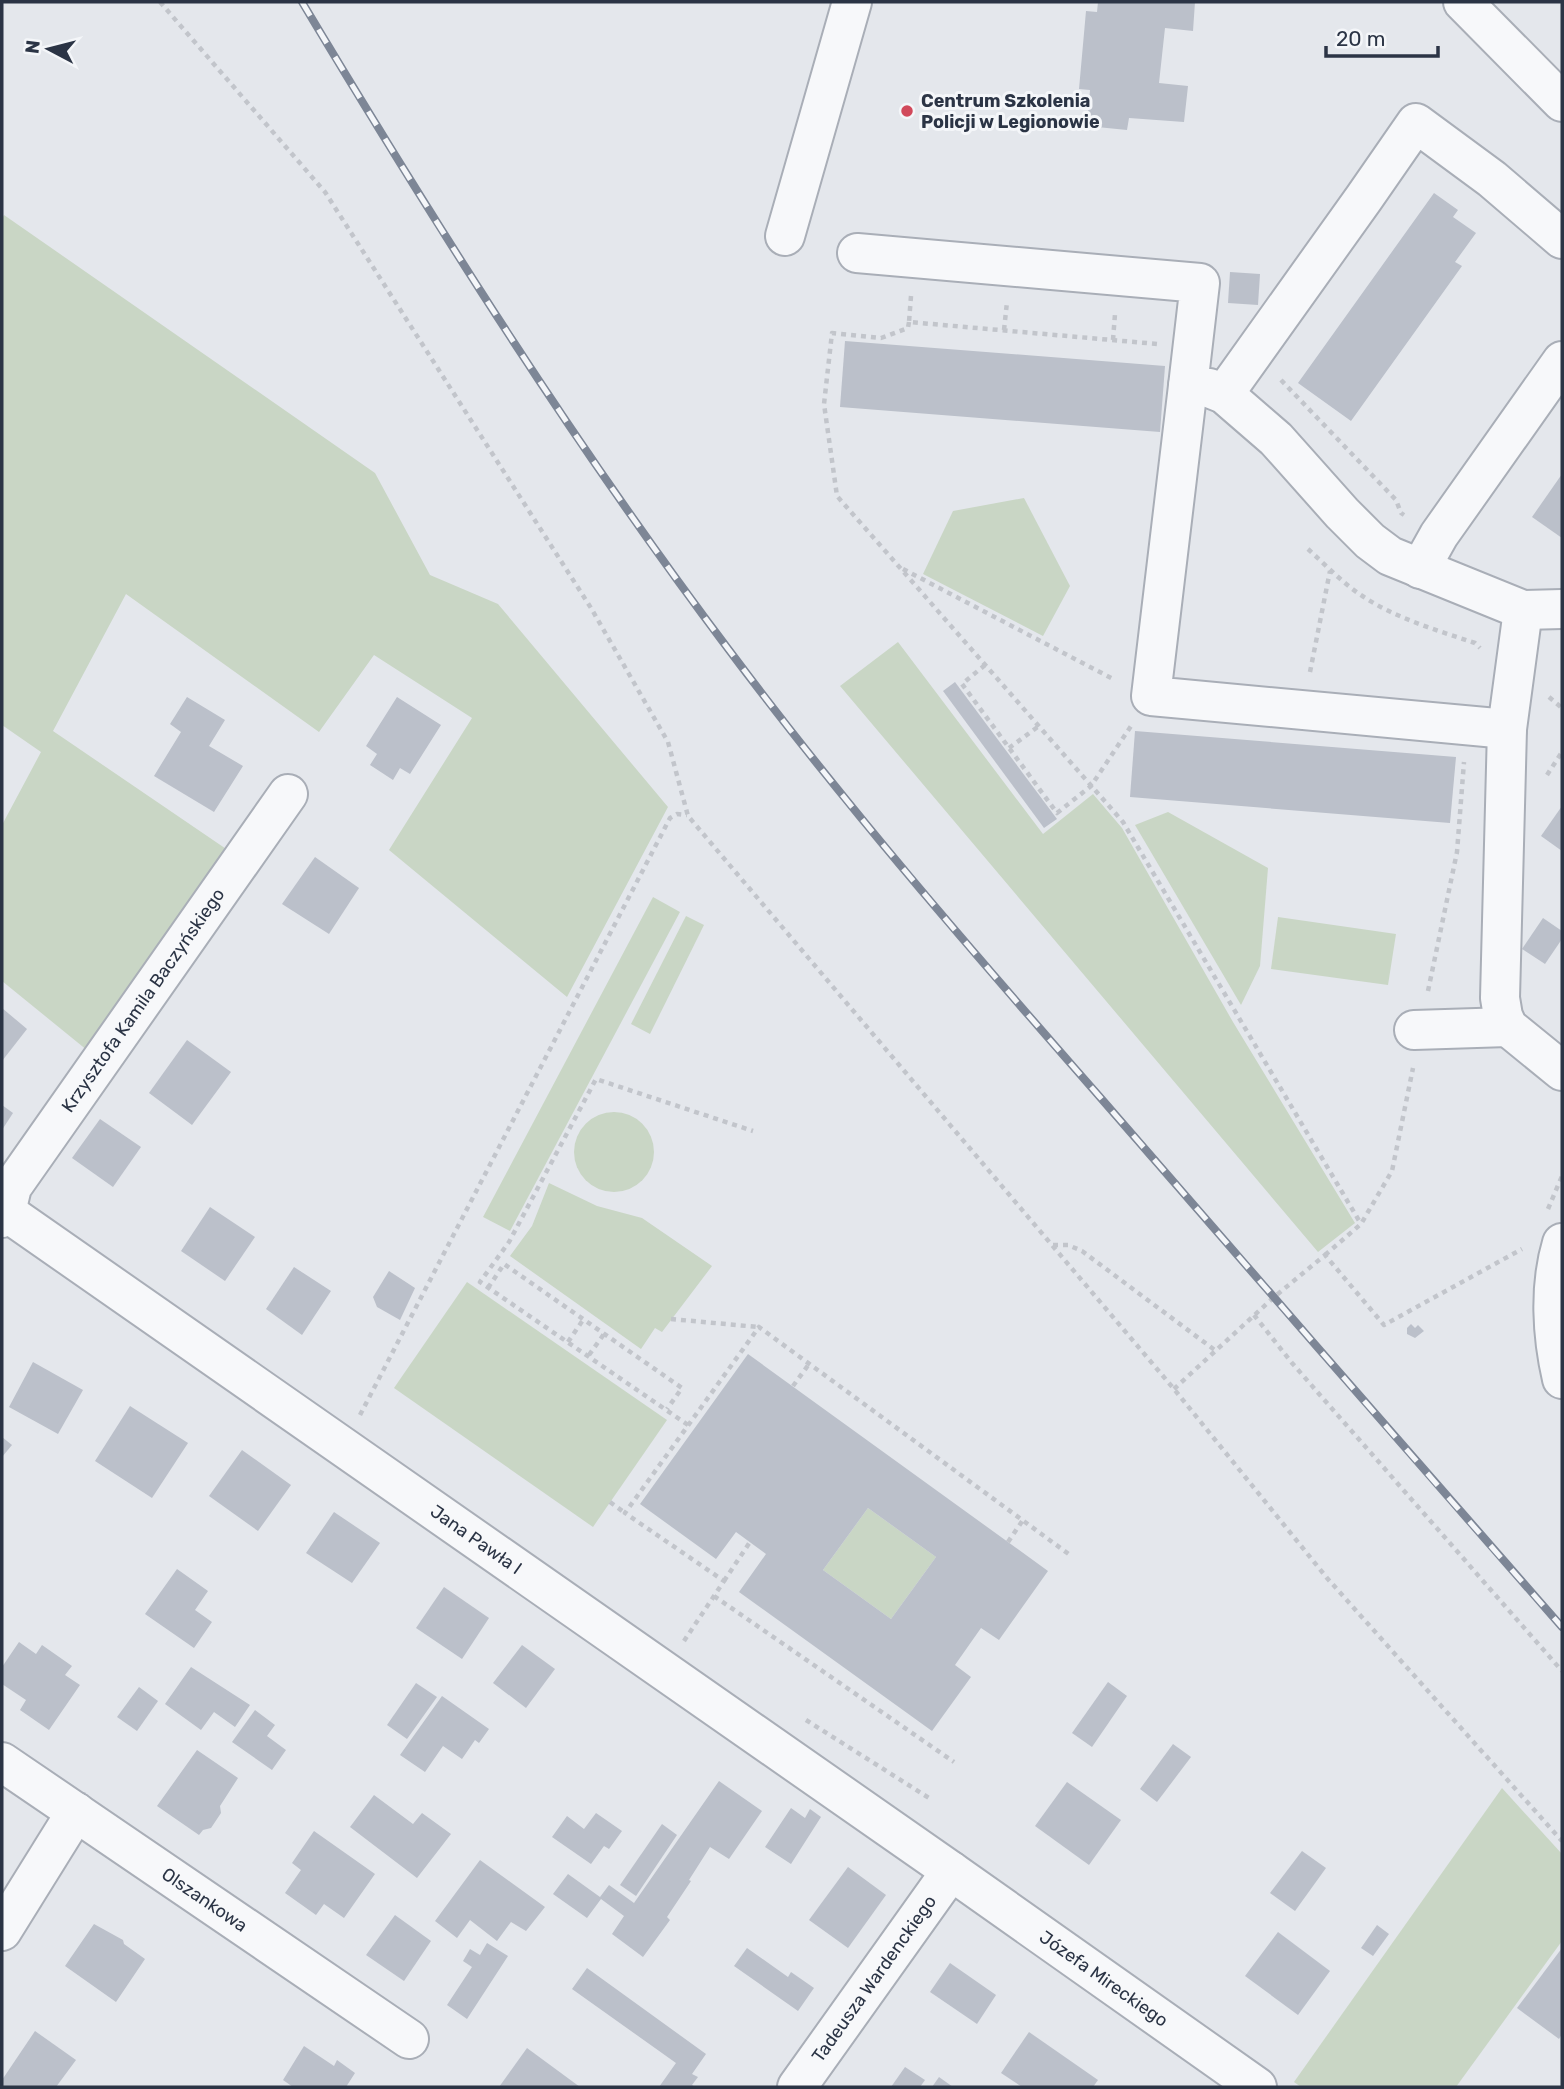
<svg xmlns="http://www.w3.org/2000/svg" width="1564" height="2089" viewBox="0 0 1564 2089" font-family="Rubik,sans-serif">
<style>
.green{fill:#c9d6c5}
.building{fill:#bbc0ca;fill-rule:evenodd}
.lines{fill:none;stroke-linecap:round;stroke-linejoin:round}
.minor-casing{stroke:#a9aeb7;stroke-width:42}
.path{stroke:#c2c5cb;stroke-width:4.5;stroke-dasharray:5 5;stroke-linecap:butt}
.minor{stroke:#f7f8fa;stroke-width:38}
.rail-casing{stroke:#7d8696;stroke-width:8}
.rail{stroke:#f4f6f9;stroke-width:5;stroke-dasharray:16;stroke-linecap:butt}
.poi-dot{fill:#d1495b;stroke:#f4f6f9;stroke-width:2.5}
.labels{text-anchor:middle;stroke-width:6;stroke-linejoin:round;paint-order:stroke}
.poi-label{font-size:18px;font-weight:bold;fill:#2b3445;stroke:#f4f6f9;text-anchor:start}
.street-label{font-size:18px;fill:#2b3445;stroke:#f4f6f9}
</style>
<rect width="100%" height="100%" fill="#e4e7ec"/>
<g class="green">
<path d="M4,215L375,473L430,575L498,604L668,807L567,997L389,850L472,718L374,655L319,732L126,594L53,731L235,855L93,1055L2,981V825L41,752L2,725V219Z"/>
<path d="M1024,498L1070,586L1043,636L923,574L953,511Z"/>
<path d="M898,642L1043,834L1093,794L1122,828L1233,1022L1355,1223L1318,1252L840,686Z"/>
<path d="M1168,812L1268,868L1260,966L1241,1005L1135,825Z"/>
<path d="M653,897L680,912L510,1231L483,1217Z"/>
<path d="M686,916L704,925L650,1034L631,1024Z"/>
<path d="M1278,917L1396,934L1388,985L1271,969Z"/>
<circle cx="614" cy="1152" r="40"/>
<path d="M549,1183L597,1206L642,1218L712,1266L662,1332L655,1328L641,1349L510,1256L532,1226Z"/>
<path d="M467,1282L667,1420L593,1527L394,1388Z"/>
<path d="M868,1508L936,1557L891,1619L823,1570Z"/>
<path d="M1502,1788L1562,1854V1941L1456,2087H1301L1294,2082Z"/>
</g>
<g class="building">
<path d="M1098,2H1195L1193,31L1165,28L1159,83L1188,86L1184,122L1129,118L1127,130L1087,126L1090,90L1079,89L1086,11L1097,12Z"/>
<path d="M1434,193L1458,210L1453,217L1476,233L1455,262L1462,266L1351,421L1298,383Z"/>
<path d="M1230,272L1260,274L1258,305L1228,303Z"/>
<path d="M845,341L1165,366L1160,432L840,407Z"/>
<path d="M1562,474V538L1532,517Z"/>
<path d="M955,682L1057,819L1044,828L943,691Z"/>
<path d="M187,697L225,720L209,746L243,766L214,812L154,776L181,732L170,724Z"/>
<path d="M397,697L441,725L410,774L400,768L393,780L370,765L377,754L366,746Z"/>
<path d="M1135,731L1456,757L1450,823L1130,797Z"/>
<path d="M1562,806V851L1541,836Z"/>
<path d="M315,857L359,888L329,934L282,904Z"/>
<path d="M1543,918L1562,931V939L1545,964L1522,949Z"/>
<path d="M2,1008L27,1029L2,1061Z"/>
<path d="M187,1040L231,1072L192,1125L149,1093Z"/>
<path d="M2,1105L13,1113L2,1130Z"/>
<path d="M100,1119L141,1147L113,1187L72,1158Z"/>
<path d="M210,1207L255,1237L225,1281L181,1251Z"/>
<path d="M294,1267L331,1291L302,1335L266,1309Z"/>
<path d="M389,1271L415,1288L400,1320L377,1307L373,1297Z"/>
<path d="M1411,1324L1415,1328L1418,1325L1424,1331L1415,1338L1407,1334V1328Z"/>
<path d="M748,1354L1048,1571L999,1640L981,1628L955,1665L971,1677L932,1731L739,1592L766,1554L736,1532L716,1559L640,1504ZM868,1508L936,1557L891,1619L823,1570Z"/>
<path d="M33,1362L83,1390L58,1434L9,1407Z"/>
<path d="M130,1406L188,1443L152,1498L95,1461Z"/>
<path d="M2,1437L12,1445L2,1457Z"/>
<path d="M242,1450L291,1485L258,1531L209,1496Z"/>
<path d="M334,1512L380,1543L352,1583L306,1553Z"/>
<path d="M177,1569L208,1591L195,1610L212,1622L194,1648L145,1614Z"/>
<path d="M444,1587L489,1618L462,1659L416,1628Z"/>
<path d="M19,1642L36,1654L42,1645L72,1666L65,1675L80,1685L49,1730L20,1710L26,1700L2,1684V1667Z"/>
<path d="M522,1645L555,1669L526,1708L493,1683Z"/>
<path d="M191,1667L250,1705L235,1727L214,1712L201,1730L165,1704Z"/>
<path d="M1108,1682L1127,1696L1092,1747L1072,1733Z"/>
<path d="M416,1683L437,1697L407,1739L387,1725Z"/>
<path d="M139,1687L158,1701L137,1731L117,1717Z"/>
<path d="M442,1696L489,1729L479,1743L475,1740L462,1759L443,1746L425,1772L400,1755Z"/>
<path d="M255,1710L275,1725L267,1736L286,1750L272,1770L232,1742Z"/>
<path d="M1173,1744L1191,1757L1157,1802L1140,1789Z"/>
<path d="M197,1750L238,1778L220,1806L221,1813L211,1828L203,1830L199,1835L157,1806Z"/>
<path d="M719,1781L762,1811L729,1859L710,1847L689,1880L691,1881L667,1917L670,1920L643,1957L612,1934L624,1916L601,1899L587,1918L553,1894L568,1874L600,1897L609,1885L634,1903Z"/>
<path d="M1067,1782L1121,1820L1089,1865L1035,1826Z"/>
<path d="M374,1795L413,1824L422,1813L451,1834L417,1878L350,1827Z"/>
<path d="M791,1808L805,1818L810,1809L821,1817L791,1864L765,1847Z"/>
<path d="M596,1813L622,1831L609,1849L604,1846L591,1864L552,1837L567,1816L584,1829Z"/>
<path d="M662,1824L677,1835L636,1896L620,1885Z"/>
<path d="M314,1831L375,1874L344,1918L324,1904L316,1915L285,1893L301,1870L292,1863Z"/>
<path d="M1302,1851L1326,1868L1295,1911L1270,1893Z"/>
<path d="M480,1860L545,1907L526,1931L511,1922L497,1941L470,1920L457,1938L435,1921Z"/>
<path d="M848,1867L886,1895L848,1948L809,1920Z"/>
<path d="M395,1915L431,1941L404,1981L366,1955Z"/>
<path d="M94,1924L123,1940L124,1944L145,1959L116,2002L65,1966Z"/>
<path d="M1377,1925L1389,1934L1373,1956L1361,1948Z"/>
<path d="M1278,1932L1330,1971L1298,2015L1245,1976Z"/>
<path d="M487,1943L508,1956L467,2019L447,2005L472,1967L463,1961L470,1949L480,1955Z"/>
<path d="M747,1948L788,1977L791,1972L814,1988L798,2011L734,1966Z"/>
<path d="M1562,1948V2034L1559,2039L1517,2008Z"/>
<path d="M950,1963L996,1995L977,2024L930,1992Z"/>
<path d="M587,1968L706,2054L692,2074L698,2077L692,2085L695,2087H659L676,2063L572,1989Z"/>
<path d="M35,2031L76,2060L56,2087H2V2080Z"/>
<path d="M1029,2032L1098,2080L1093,2087H1022L1001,2073Z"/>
<path d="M304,2046L334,2066L337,2060L355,2073L346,2087H293L283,2080Z"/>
<path d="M527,2048L580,2087H499Z"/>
<path d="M905,2067L925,2080L920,2087H891Z"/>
<path d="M939,2077L953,2087H932Z"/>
</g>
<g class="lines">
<defs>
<g id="minor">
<path d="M1463,2L1562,102"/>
<path d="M785,236L852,2"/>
<path d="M857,253L1200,283L1188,386L1209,388L1224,394L1276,439L1342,513L1370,541L1390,556L1523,610L1562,609"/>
<path d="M1188,386L1151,696L1507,729"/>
<path d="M1224,394L1364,198L1416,123L1492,179L1562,239"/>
<path d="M1420,569L1439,535L1562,361"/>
<path d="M1523,610L1507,729L1500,998L1503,1016L1508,1027L1562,1071"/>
<path d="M1414,1030L1508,1027"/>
<path id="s1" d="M2,1209L951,1871L1257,2087"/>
<path id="s2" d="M2,1218L6,1212L12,1187L288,794"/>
<path d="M1562,1243C1549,1286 1552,1336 1562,1379"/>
<path id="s3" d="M2,1762L409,2039"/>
<path d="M2,1931L76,1812"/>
<path id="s4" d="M797,2087L951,1871"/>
</g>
</defs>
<use href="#minor" class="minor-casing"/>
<g class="path">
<path d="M160,2L325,192L591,608L668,742L688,816L1174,1389L1327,1578L1562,1841"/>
<path d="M911,296L909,322L1157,344"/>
<path d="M909,322L908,328L881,338L832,333L824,404L837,496L1123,822L1361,1224"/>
<path d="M1004,330L1007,302"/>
<path d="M1113,340L1115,314"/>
<path d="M1281,380L1396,500L1401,513L1404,515"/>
<path d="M1308,549C1320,560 1332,572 1345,583C1381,614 1430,628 1475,643L1480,648"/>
<path d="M903,569L1115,680"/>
<path d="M985,665L962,684L1057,813L1091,786L1131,726"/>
<path d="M1310,672L1330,571"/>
<path d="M1549,697L1562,708"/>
<path d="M1009,748L1039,726"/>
<path d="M1547,775L1562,752"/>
<path d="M1428,991L1457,852L1464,762"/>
<path d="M1548,1209L1562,1176"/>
<path d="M1053,1245H1068L1082,1251L1216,1351"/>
<path d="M1325,1255L1361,1224L1392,1171L1413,1068"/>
<path d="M488,1288L504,1264L682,1388L667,1409"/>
<path d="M1254,1315L1292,1363L1562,1671"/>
<path d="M671,1319L758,1327"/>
<path d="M568,1342L583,1320"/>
<path d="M589,1355L604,1334"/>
<path d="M793,1386L809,1364"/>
<path d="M1174,1389L1273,1298L1325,1255L1384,1325L1522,1249"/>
<path d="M360,1415L670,818L677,814L687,815"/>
<path d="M688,1425L480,1282L509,1242L596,1079L753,1131"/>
<path d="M610,1502L625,1513"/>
<path d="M1008,1542L1023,1520"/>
<path d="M724,1581L750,1542"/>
<path d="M714,1596L954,1762"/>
<path d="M684,1641L724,1581L625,1513L759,1327L1070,1555"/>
<path d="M806,1720L929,1798"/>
</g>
<use href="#minor" class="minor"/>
<defs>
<path id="rail" d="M302,2C435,224 573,443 729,650C845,805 972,951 1099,1096C1253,1273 1407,1451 1562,1627"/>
</defs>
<use href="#rail" class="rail-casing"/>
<use href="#rail" class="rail"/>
</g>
<circle class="poi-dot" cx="907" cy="111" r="7"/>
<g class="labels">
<g class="poi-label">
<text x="921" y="107">Centrum Szkolenia<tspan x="921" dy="21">Policji w Legionowie</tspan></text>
</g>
<g class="street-label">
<text dy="6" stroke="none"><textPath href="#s2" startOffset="261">Krzysztofa Kamila Baczyńskiego</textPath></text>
<text dy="6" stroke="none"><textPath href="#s1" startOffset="578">Jana Pawła I</textPath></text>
<text dy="6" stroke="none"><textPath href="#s3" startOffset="245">Olszankowa</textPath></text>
<text dy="6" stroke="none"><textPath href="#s4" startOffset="133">Tadeusza Wardenckiego</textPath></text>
<text dy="6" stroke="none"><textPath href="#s1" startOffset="1344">Józefa Mireckiego</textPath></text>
</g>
</g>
<rect width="1564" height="2089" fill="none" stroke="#2b3445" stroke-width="7"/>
<g transform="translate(49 49) rotate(277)" stroke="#f4f6f9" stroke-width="5" paint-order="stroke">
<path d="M0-5L12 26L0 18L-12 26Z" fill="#2b3445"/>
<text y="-10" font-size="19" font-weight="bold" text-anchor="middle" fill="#2b3445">N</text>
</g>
<path d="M1326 46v10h112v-10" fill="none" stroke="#2b3445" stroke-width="3.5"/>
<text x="1336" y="46" font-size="21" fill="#2b3445" stroke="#f4f6f9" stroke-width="5" paint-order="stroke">20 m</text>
</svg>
